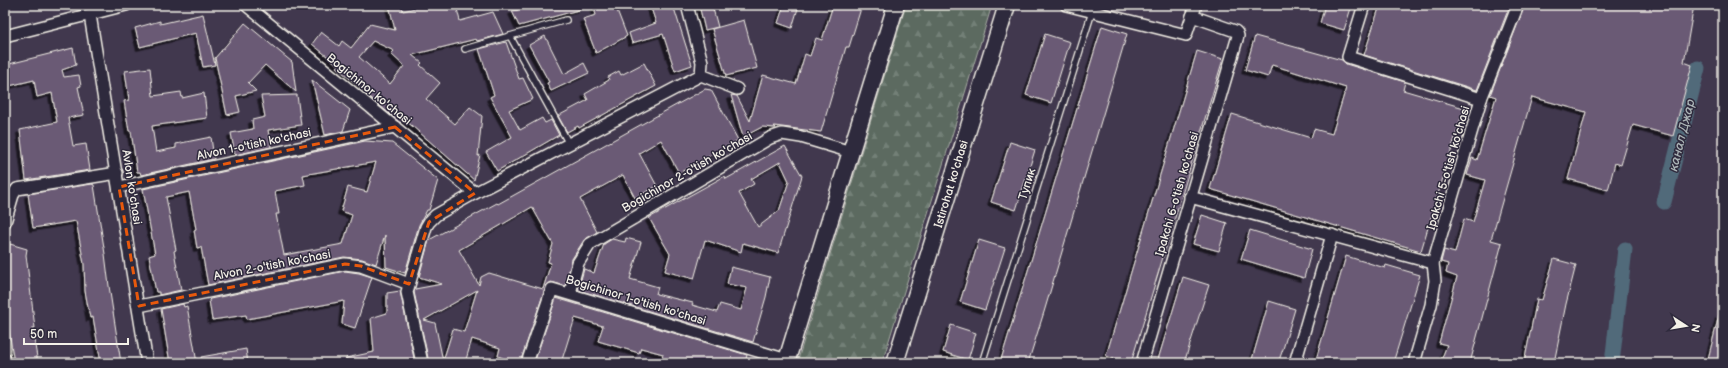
<svg xmlns="http://www.w3.org/2000/svg" width="1728" height="368" viewBox="0 0 1728 368" font-family="'Balsamiq Sans',sans-serif">
<style>
.forest{fill:url(#forest-firs);stroke:#a8aea4}
.lines{fill:none;stroke-linecap:round;stroke-linejoin:round}
.canal{stroke:#516a7a;stroke-width:15}
.building{fill:#6b5a74;stroke:#f4f1e8;fill-rule:evenodd;filter:url(#shadow)}
.lane-casing{stroke:#f4f1e8;stroke-width:8}
.street-casing{stroke:#f4f1e8;stroke-width:14}
.secondary-casing{stroke:#f4f1e8;stroke-width:19}
.lane{stroke:#2f2a3d;stroke-width:5.5}
.street{stroke:#2f2a3d;stroke-width:11}
.secondary{stroke:#2f2a3d;stroke-width:16}
.marked{fill:none;stroke:#e8590c;stroke-width:3;stroke-dasharray:8 5;stroke-linejoin:round}
.labels{text-anchor:middle;stroke-width:3;stroke-linejoin:round;paint-order:stroke}
.street-label{font-size:12px;fill:#f4f1e8;stroke:#2f2a3d}
.water-label{font-size:13px;font-style:italic;fill:#abb4b6;stroke:#2f2a3d}
</style>
<defs>
<pattern id="forest-firs" width="22" height="20" patternUnits="userSpaceOnUse"><rect width="22" height="20" fill="#5b6a60"/><path d="M5 1l3.5 6h-7zM16 11l3.5 6h-7z" fill="#738077"/></pattern>
<filter id="shadow"><feDropShadow dx="-3.5" dy="3.5" stdDeviation="0" flood-color="#0009"/></filter>
</defs>
<rect width="100%" height="100%" fill="#41384e"/>
<filter id="ink" filterUnits="userSpaceOnUse"><feTurbulence type="fractalNoise" baseFrequency=".025" numOctaves="2"/><feDisplacementMap in="SourceGraphic" scale="8" xChannelSelector="R" yChannelSelector="G"/><feConvolveMatrix kernelMatrix="1 2 1 2 8 2 1 2 1" color-interpolation-filters="sRGB"/></filter>
<g filter="url(#ink)">
<path class="forest" d="M906,5H992L882,363H797Z"/>
<g class="lines">
<g class="canal">
<path d="M1664,202L1698,68"/>
<path d="M1612,363L1625,249"/>
</g>
</g>
<g class="building">
<path d="M389,5H401L403,11L427,5H456L460,21L493,12L503,34L477,41L476,39L412,55L422,63L420,65L440,83L426,99L455,124L470,107L482,116L478,156L480,155L474,180L404,119L400,123L371,98L365,93L366,92L336,67L338,65L312,44L321,32L339,46L342,41L351,48L370,24L395,30ZM373,41L394,51L391,54L404,66L390,84L359,57Z"/>
<path d="M517,5H582V9L519,26L512,11L518,10Z"/>
<path d="M593,5H615L627,36L596,53L583,19L596,15Z"/>
<path d="M650,5H673L692,65L675,71L663,34L632,43L629,33L656,23Z"/>
<path d="M699,5H712L718,27L705,30Z"/>
<path d="M784,5H799L792,28L778,23Z"/>
<path d="M833,5H862L849,47H846L821,132L774,126L776,128L762,127L743,137L731,95L737,96L750,121L763,75L796,84L805,54L810,56L816,38L822,40Z"/>
<path d="M1325,5H1352L1344,30L1320,23Z"/>
<path d="M1380,5H1510L1477,90L1364,55Z"/>
<path d="M1525,5H1694L1684,62L1692,65L1673,136L1633,125L1621,165L1615,163L1608,190L1568,179L1586,112L1532,97L1491,240L1502,243L1470,363H1440L1447,345L1439,343L1457,277L1446,273L1448,264L1441,262L1444,250L1455,253L1464,219L1473,222L1485,180L1467,175L1472,158L1477,160L1496,97L1490,95Z"/>
<path d="M203,14L215,65L203,67L196,33L140,47L135,28L160,21V24Z"/>
<path d="M744,20L757,68L726,76L712,29Z"/>
<path d="M245,23L292,62L296,92L265,65L248,83L256,91L236,96L240,112L227,115L215,58Z"/>
<path d="M1102,26L1127,34L1044,312L1028,363H1000Z"/>
<path d="M1045,34L1070,42L1051,103L1026,95Z"/>
<path d="M545,36L564,74L584,63L589,73L551,91L547,83L549,82L529,45Z"/>
<path d="M1255,36L1342,60L1346,64L1405,82L1403,90L1464,108L1421,251L1210,189L1232,114L1311,138L1314,129L1332,134L1346,88L1272,65L1268,77L1245,70Z"/>
<path d="M506,42L519,79L523,78L533,99L509,110L520,130L542,118L545,123L551,120L559,135L497,171L486,152L512,137L490,97L494,95L479,49Z"/>
<path d="M73,48L76,65L62,70L64,77L79,75L81,86L78,87L84,115L68,118L73,146L86,144L90,170L26,180L20,130L57,122L52,93L37,97L34,80L5,87V65Z"/>
<path d="M1197,51L1223,59L1131,363H1127L1106,356Z"/>
<path d="M644,63L656,86L579,128L578,126L567,132L558,116L588,100L585,94L609,80L608,77L619,71L621,75Z"/>
<path d="M150,68L153,96L181,92L182,98L204,93L207,118L152,126L156,152L176,148V144L211,137L214,159L141,175L140,172H137L131,131H129L124,101L129,100L125,71Z"/>
<path d="M312,80L350,110L343,131L325,135Z"/>
<path d="M705,89L711,90L738,140L679,173L661,140L639,153L657,186L635,198L623,175L580,199L597,232L584,240L572,259L565,286L551,282L546,286L520,363H501L503,358L498,356L500,348L472,339L465,363H429L414,292L415,289L442,284L419,277L429,240L497,203L498,204ZM532,207L553,244L548,262L551,263L543,289L489,273L481,277L479,285L459,250ZM477,290L464,332L453,329L443,361L435,323L424,320Z"/>
<path d="M297,95L301,125L268,130L271,147L235,155L231,133L253,129L252,120L265,117L261,96Z"/>
<path d="M365,141L392,143L438,180L429,210H427L419,225L405,273L386,267L385,235L376,264L362,259L344,257L208,285L201,247L197,248L194,230L196,229L189,192L166,197L176,250L174,251L181,290L159,295V292H156L149,256L155,254L143,189ZM376,162L367,192L348,187L341,211L352,215L343,244L284,255L276,214H279L275,191L305,185L303,175Z"/>
<path d="M1010,142L1035,150L1016,210L991,202Z"/>
<path d="M785,146L802,176L778,253L743,243L741,252L705,240L694,279L665,271L670,254L649,218L725,176L726,179ZM780,162L789,181L779,211L758,227L739,193L754,184L751,179Z"/>
<path d="M92,184L94,185L105,254L109,286L121,363H101L93,317L90,318L85,291L84,264L76,221L33,228L28,194Z"/>
<path d="M1202,215L1227,223L1219,251L1193,244Z"/>
<path d="M1250,230L1312,249L1304,278L1241,259Z"/>
<path d="M626,238L641,242L630,279L658,287L656,294L693,303L692,305L717,312L720,304L741,310L747,288L727,284L731,267L770,277L766,297L753,342L578,290L584,269L594,273L604,244L612,239L625,242Z"/>
<path d="M979,240L1005,248L985,310L960,302Z"/>
<path d="M10,244L27,249L26,255L35,328H32L38,363H14L5,305V262Z"/>
<path d="M1346,256L1385,268L1386,265L1420,275L1393,363H1315Z"/>
<path d="M1554,259L1576,265L1566,304L1554,363H1524L1537,299L1542,300Z"/>
<path d="M345,271L359,273L372,277L355,328L342,324L344,301L247,319L246,315L212,320L209,300L210,299Z"/>
<path d="M1183,277L1209,285L1184,363H1157Z"/>
<path d="M400,291L415,363H346V358L374,352L371,318L387,313V293Z"/>
<path d="M556,298L747,355L745,363H661L663,354L641,348L639,353L598,341L603,326L575,318L561,363H534Z"/>
<path d="M1269,301L1295,309L1283,349L1278,363H1251Z"/>
<path d="M183,304L184,307L187,306L197,363H170L161,309Z"/>
<path d="M1719,315L1723,316V363L1708,359Z"/>
<path d="M951,325L976,333L968,360L943,352Z"/>
<path d="M246,349L248,363H202L201,357Z"/>
</g>
<g class="lines">
<defs>
<g id="lane">
<path d="M510,36L566,20"/>
<path d="M465,49L510,36L569,144"/>
<path d="M982,363L1092,12"/>
</g>
<g id="street">
<path d="M246,5L475,193"/>
<path d="M687,5L702,62L701,75"/>
<path d="M1066,5L1186,35L1196,5"/>
<path d="M1364,5L1348,57L1481,99L1433,263L1435,281L1431,305L1414,363"/>
<path d="M90,15L147,363"/>
<path d="M5,36L126,5"/>
<path d="M1481,99L1518,5"/>
<path d="M119,187L395,127"/>
<path d="M1190,197L1433,263"/>
<path d="M5,222L13,195L17,189L117,173"/>
<path d="M570,293L578,263L590,244L770,138L782,134L801,137L851,152"/>
<path d="M139,306L345,264L361,266L409,284"/>
<path d="M5,359L6,363"/>
<path d="M422,363L407,292L426,227L429,222L436,215L475,193L701,75L737,89"/>
<path d="M527,363L552,289L787,360"/>
<path d="M1142,363L1238,36L1237,33L1235,31L1192,16"/>
<path d="M1295,363L1332,235"/>
</g>
<g id="secondary">
<path d="M786,363L896,5"/>
<path d="M895,363L1007,5"/>
</g>
</defs>
<use href="#lane" class="lane-casing"/>
<use href="#street" class="street-casing"/>
<use href="#secondary" class="secondary-casing"/>
<use href="#lane" class="lane"/>
<use href="#street" class="street"/>
<use href="#secondary" class="secondary"/>
</g>
</g>
<path class="marked" d="M395,127L475,193L429,222L409,284L361,266L345,264L139,306L119,187Z"/>
<g class="labels">
<g class="street-label">
<text transform="translate(369 89) rotate(39)" y="4">Bogichinor ko'chasi</text>
<text transform="translate(254 144) rotate(-12)" y="4">Alvon 1-o'tish ko'chasi</text>
<text transform="translate(1448 168) rotate(-74)" y="4">Ipakchi 5-o'tish ko'chasi</text>
<text transform="translate(687 172) rotate(-30)" y="4">Bogichinor 2-o'tish ko'chasi</text>
<text transform="translate(951 184) rotate(-73)" y="4">Istirohat ko'chasi</text>
<text transform="translate(1027 184) rotate(-73)" y="4">Тупик</text>
<text transform="translate(132 187) rotate(81)" y="4">Avlon ko'chasi</text>
<text transform="translate(1177 194) rotate(-74)" y="4">Ipakchi 6-o'tish ko'chasi</text>
<text transform="translate(272 265) rotate(-11)" y="4">Alvon 2-o'tish ko'chasi</text>
<text transform="translate(636 300) rotate(17)" y="4">Bogichinor 1-o'tish ko'chasi</text>
</g>
<g class="water-label">
<text transform="translate(1681 135) rotate(-76)" y="5">канал Джар</text>
</g>
</g>
<rect width="1728" height="368" fill="none" stroke="#2f2a3d" stroke-width="20"/>
<rect x="10" y="10" width="1708" height="348" fill="none" stroke="#f4f1e8" stroke-width="1.5" filter="url(#ink)"/>
<g transform="translate(1686 326) rotate(102)" stroke="#2f2a3d" stroke-width="3" paint-order="stroke">
<path d="M0-3L7 15L0 10L-7 15Z" fill="#f4f1e8"/>
<text y="-6" font-size="11" font-weight="bold" text-anchor="middle" fill="#f4f1e8">N</text>
</g>
<path d="M24 338v6h104v-6" fill="none" stroke="#f4f1e8" stroke-width="2"/>
<text x="30" y="338" font-size="12" fill="#f4f1e8" stroke="#2f2a3d" stroke-width="3" paint-order="stroke">50 m</text>
</svg>
